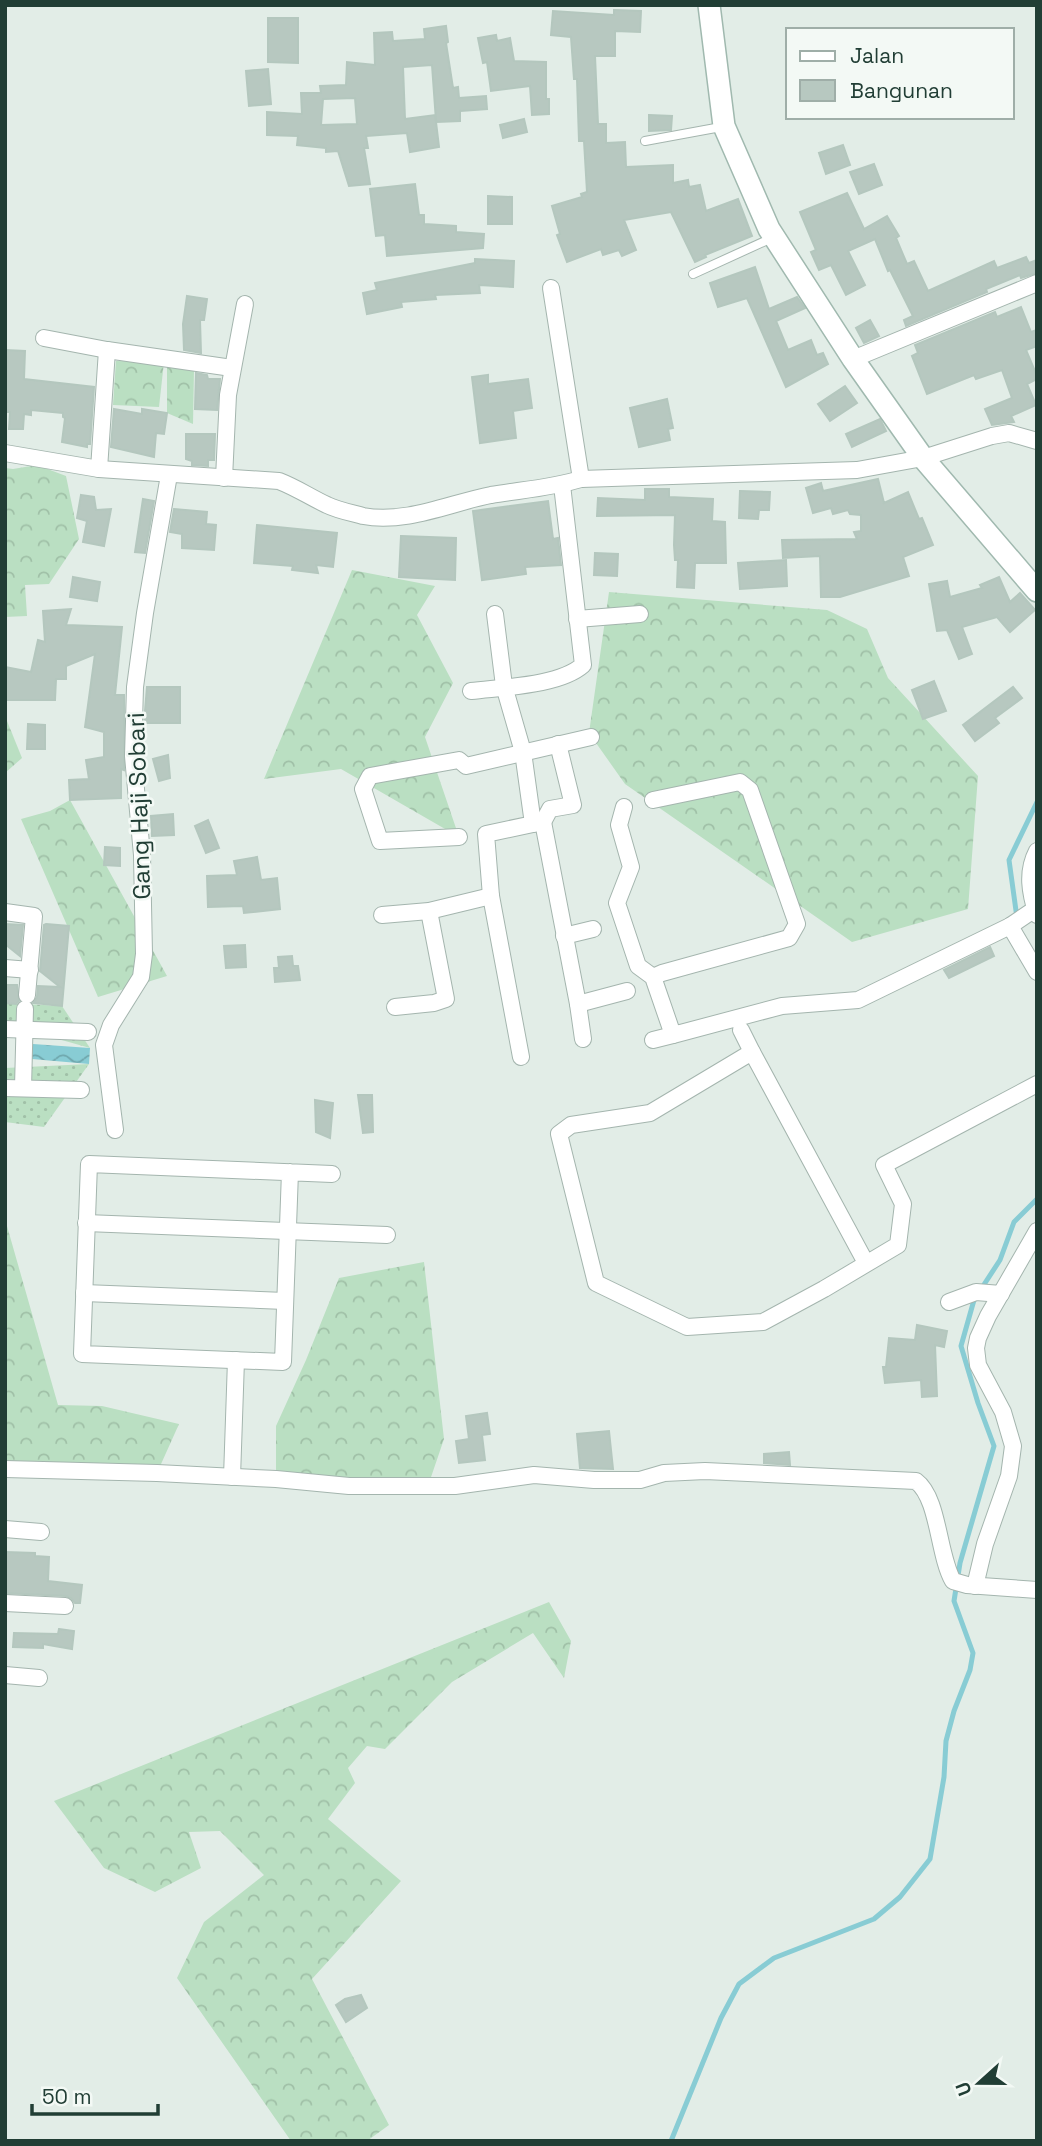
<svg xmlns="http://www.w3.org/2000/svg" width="1042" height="2146" viewBox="0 0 1042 2146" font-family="'Space Grotesk',sans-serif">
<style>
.grass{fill:url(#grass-dots)}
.forest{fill:url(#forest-crowns)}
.water{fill:url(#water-waves)}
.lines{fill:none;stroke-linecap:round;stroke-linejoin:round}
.stream{stroke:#88ccd4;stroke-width:5}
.building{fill:#b7c8c0;stroke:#b4c7be;stroke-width:2;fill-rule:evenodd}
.lane-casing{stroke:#a4b5ae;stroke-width:10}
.street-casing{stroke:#a4b5ae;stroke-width:18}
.secondary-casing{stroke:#a0b9af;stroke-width:24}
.lane{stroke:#fff;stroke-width:8}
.street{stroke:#fff;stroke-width:16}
.secondary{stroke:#fff;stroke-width:21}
.labels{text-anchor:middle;stroke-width:5;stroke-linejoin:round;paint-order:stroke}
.street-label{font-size:24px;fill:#213e35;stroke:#f3f9f5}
</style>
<defs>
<pattern id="grass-dots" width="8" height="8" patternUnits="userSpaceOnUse" patternTransform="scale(1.75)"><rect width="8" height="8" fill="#badfc2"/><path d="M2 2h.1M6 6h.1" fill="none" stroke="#a0c0a7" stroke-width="1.8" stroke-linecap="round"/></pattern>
<pattern id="forest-crowns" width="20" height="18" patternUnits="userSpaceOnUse" patternTransform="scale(1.75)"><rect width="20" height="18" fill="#badfc2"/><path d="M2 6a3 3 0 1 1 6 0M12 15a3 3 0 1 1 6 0" fill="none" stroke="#a0c0a7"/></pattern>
<pattern id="water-waves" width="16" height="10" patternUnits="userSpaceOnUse" patternTransform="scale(1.75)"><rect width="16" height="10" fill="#88ccd4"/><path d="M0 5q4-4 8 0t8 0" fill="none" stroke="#6fa7ad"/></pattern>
</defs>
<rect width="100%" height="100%" fill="#e2ede7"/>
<g class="grass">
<path d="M5,1003L62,1006L90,1048L5,1024Z"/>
<path d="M89,1064L44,1127L5,1122V1068Z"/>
</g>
<g class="forest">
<path d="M116,361L164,362L159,407L113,405Z"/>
<path d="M167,362L194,369L193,424L167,413Z"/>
<path d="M37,465L66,476L79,539L49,584L25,585L27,616L5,617V468L13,469Z"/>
<path d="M352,570L435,586L417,615L453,683L425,737L459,837L341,769L264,779Z"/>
<path d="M609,592L827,610L867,629L888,678L978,776L968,909L852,942L625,784L589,733Z"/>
<path d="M5,716L22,758L5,773Z"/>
<path d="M70,800L167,976L98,997L21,819L50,811Z"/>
<path d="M5,1219L58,1405L102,1406L179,1424L157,1473L5,1469Z"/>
<path d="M424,1262L444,1439L429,1483L276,1479V1426L306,1360L339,1278Z"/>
<path d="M549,1602L571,1641L564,1678L533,1633L452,1682L385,1749L367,1746L348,1768L355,1783L328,1819L401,1881L312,1979L389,2125L367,2141H291L177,1978L204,1922L264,1875L220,1831L189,1832L201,1868L155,1892L104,1868L54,1801Z"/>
</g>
<path class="water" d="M33,1044L90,1048L89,1064L32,1059Z"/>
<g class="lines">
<g class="stream">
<path d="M1017,918L1009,860L1037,802"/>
<path d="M671,2141L721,2018L739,1984L774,1958L874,1919L900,1897L930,1859L944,1777L946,1741L954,1711L970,1670L973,1653L954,1601L960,1563L994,1446L978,1403L961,1346L974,1300L1000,1260L1014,1222L1037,1199"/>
</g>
</g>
<g class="building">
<path d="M614,10L641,11L640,32L615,31V56H595L598,124H606V143L625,142L626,167L673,165V183L688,180L689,187L700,185L706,211L738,199L752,236L705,255L706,257L695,262L671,212L624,220L636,250L622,256L619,250L603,255L601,249L567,262L557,235L560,234L552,206L582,197L581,194L587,192L584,141H579L577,79H574L571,37L551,35L553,11L614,15Z"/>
<path d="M268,18H298V63L268,62Z"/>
<path d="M446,26L448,42L446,43L453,88L458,87L459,98L486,96L487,109L460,111V121L436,122L439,147L410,152L407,133L366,136L368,148H364L370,184L349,186L338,151L326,152V148L297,145L298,136L267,135V112L302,114L301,93H321L320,86L346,85L347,62L375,65L374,33L392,32L393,41L425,39L424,29ZM432,65L436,121L435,115L405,119L403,67ZM355,98L357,124L321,125L323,99Z"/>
<path d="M496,35L497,41L510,38L514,61L546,62V99H549V114L532,115L530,86L491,91L487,62L483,63L478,38Z"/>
<path d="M268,69L271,104L249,106L246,71Z"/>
<path d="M649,115L672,116L671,130L649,131Z"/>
<path d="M524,119L527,132L503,138L500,125Z"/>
<path d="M843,145L850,165L826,174L819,153Z"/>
<path d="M874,164L882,185L859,194L850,172Z"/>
<path d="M415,184L419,215H424V224L456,226V232L484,234L483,248L387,256L385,235L376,236L370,189Z"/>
<path d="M847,193L864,229L887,216L899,236L896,238L907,264L914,261L928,291L994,261L997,268L1026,257L1029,263L1037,260V273L1021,278L1020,275L986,289L987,292L906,326L904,320L913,316L890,270L888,271L875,239L848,251L865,285L846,295L831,265L819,270L811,252L816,250L800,212Z"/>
<path d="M488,196L512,197V224H488Z"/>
<path d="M475,259L514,261L513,287L479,285L480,293L435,295L436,299L401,302L402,307L367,314L363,293L377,290L375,283L475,263Z"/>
<path d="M755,267L769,309L797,297L805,308L776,321L788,350L811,340L817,355L823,353L828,364L786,387L747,298L718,307L710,283Z"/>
<path d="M187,296L207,299L204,320H200L201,353L184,350L183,324Z"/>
<path d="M1021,307L1031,332L1037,330V346L1026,350L1037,376V379L1027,384L1036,405L1011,416L1014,422L992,425L985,409L1012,398L1002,370L976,379L974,375L927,394L912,356L918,353L915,345L995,312L997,317Z"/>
<path d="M870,320L879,336L864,343L856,328Z"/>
<path d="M5,350L25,351L24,379L94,387L90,444H87V447L62,442L65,418L63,417V413L31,410V415L24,414L23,429H9L10,412H5Z"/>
<path d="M196,373L207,375L208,379H220L217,410L195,409Z"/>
<path d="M488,375V384L528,379L532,408L513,411L516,438L480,443L472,377Z"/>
<path d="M845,386L857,403L830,421L818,404Z"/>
<path d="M667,399L673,428L668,429L670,440L639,447L630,408Z"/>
<path d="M114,409L142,414V409L167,413L164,434L156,433L154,457L111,447Z"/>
<path d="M880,419L886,431L852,447L846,434Z"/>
<path d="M186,434H215L214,460H208V466L192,465V461L186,459Z"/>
<path d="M878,479L884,503L908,492L919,519L922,518L933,545L903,557L909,576L840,597H821L820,556L783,558L782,540L857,539L854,532L861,531V515L850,514L848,510L833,514L831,508L813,513L806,488L821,483L823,491Z"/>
<path d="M645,489H669V497L713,499L712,521L725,522L726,563H695L694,588L677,587L678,560H675L674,545L675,515L597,516L598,498L645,500Z"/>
<path d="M740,491L770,492L769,510H759L758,519L739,518Z"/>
<path d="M81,495L94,497L96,510L111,509L104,546L83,542L87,521L77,518Z"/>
<path d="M143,499L154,501L145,553L135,552Z"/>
<path d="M548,501L553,539L558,538L561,565L525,567L526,574L482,580L473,511Z"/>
<path d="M174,509L207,512L206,524L216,525L214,550L182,548V534L170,532Z"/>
<path d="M257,525L337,533L333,567L316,565L318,573L292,570L293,566L254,563Z"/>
<path d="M401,536L456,538L455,580L399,577Z"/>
<path d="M595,553L618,554L617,576L594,575Z"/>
<path d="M786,560L787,586L740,589L738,563Z"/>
<path d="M73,577L100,582L97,601L70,597Z"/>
<path d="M999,577L1010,602L1020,593L1035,610L1010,632L997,617L962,627L972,654L959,659L947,630L937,631L929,584L947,581L950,597L982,588L980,585Z"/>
<path d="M71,609L66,625L122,627L115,695H124V770L121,769V798L70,800L69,780L89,779L86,760L104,757V732L85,727L95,654L66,666V679H56L55,700H5V667L31,672L38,640L45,642L43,611Z"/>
<path d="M934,681L946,711L923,719L912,690Z"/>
<path d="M147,687H180V723H144Z"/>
<path d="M1013,687L1022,698L995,718L999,723L975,741L963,725Z"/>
<path d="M28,724L45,725V749H27Z"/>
<path d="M168,755L170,778L159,781L153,759Z"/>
<path d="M173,814L174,835L152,836L151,816Z"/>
<path d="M208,820L219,848L206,853L195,826Z"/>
<path d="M105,847L120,848V866L104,865Z"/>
<path d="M257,857L261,880L277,878L280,909L244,913L243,906L208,907L207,876L237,875L234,861Z"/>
<path d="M5,924L23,925L20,956L5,944Z"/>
<path d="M46,924L69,926L62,1006L33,1003L37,997L38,986L60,987L40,971L44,925Z"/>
<path d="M245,945L246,967L226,968L224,946Z"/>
<path d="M990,947L994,956L949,978L944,970Z"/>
<path d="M292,956L293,966H298L300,980L275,982L274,968H279L278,957Z"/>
<path d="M5,985H17L19,1001L16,1004L5,1003Z"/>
<path d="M358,1095H372L373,1132L363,1133Z"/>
<path d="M315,1100L333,1103L330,1138L316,1132Z"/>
<path d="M917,1325L947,1331L944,1347L935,1345L937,1396L922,1397L921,1380L885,1383L883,1367H886L889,1338L915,1340Z"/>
<path d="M487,1413L490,1434L482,1435L485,1460L459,1463L456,1441L469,1439L466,1416Z"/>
<path d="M609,1431L613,1469L580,1468L577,1434Z"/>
<path d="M789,1452L790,1465L764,1463V1454Z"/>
<path d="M5,1552L35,1553V1556L49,1557L48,1581L82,1585L80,1603H75L71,1598L66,1596L5,1593Z"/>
<path d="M59,1629L74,1631L72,1649L43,1644V1648L13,1647L14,1633L58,1634Z"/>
<path d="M361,1995L367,2008L346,2022L336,2005L345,1999Z"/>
</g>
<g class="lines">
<defs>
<g id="lane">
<path d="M645,141L721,127"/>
<path d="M693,274L774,237"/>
</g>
<g id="street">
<path d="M551,288L581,479"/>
<path d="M44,338L107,350L232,368"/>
<path d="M853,359L1037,283"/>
<path d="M5,453L99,469L279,481C297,488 310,497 327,505C337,510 352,513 363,516C406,524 450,503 491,495C521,490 551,488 581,479L857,470L923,458L992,436L1009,433L1037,441"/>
<path d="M99,469L107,350"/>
<path d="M224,478L228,395L245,304"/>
<path d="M495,614L504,686L523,752L533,824L486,834L491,896L521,1057"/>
<path d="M577,619L640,614"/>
<path d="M471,691C503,687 559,686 583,665L562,485"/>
<path d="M653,800L740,782L750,790L797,924L789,938L662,973L653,977"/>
<path d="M624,807L619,825L631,867L617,903L638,966L653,977L673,1035L782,1006L858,1000L1010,926L1035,909"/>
<path d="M543,822L578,1004L583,1039"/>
<path d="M533,824L543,822L550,809L573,805L558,744"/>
<path d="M459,837L380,841L363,789L370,776L459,760L466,766L591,737"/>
<path d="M1037,851C1026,872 1030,893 1037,915"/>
<path d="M5,912L34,916L27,995"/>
<path d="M382,915L429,911L491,896"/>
<path d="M1010,926L1037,972"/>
<path d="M564,936L593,929"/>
<path d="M5,968L30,970"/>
<path d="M578,1004L627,991"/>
<path d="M395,1007L434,1003L446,999L429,911"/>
<path d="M5,1029L88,1032"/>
<path d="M741,1030L752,1052"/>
<path d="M653,1040L673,1035"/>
<path d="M5,1088L81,1090"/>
<path d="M23,1088L25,1009"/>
<path d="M115,1130L104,1045L111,1025L141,977L144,954L142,855L133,756L135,687L145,613L169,475"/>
<path d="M290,1172L283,1362L82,1354L89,1164L332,1174"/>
<path d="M86,1223L387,1235"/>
<path d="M866,1263L752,1052L650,1113L571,1125L559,1134L596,1283L687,1327L763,1322L824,1289L898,1245L903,1204L884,1165L1037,1084"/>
<path d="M84,1293L285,1301"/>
<path d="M949,1302L976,1292L1001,1294"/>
<path d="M5,1469L157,1473L276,1479L349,1486H455L534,1475L594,1480H640L664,1473L705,1471L916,1481C939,1498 938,1555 953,1581L967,1585L1037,1590"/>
<path d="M232,1477L236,1360"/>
<path d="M5,1529L41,1532"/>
<path d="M975,1586L985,1544L1009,1476L1013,1446L1003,1412L978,1365L976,1348L978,1338L988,1316L1037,1231"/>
<path d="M5,1603L65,1606"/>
<path d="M5,1675L39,1678"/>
</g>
<path id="secondary" d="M709,5L724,126L769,229L853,359L923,458L1037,591"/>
</defs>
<use href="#lane" class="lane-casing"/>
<use href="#street" class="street-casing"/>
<use href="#secondary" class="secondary-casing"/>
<use href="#lane" class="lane"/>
<use href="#street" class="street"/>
<use href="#secondary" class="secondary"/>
</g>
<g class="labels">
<g class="street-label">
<text transform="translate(139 806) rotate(-92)" y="8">Gang Haji Sobari</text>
</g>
</g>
<rect width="1042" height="2146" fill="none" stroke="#213e35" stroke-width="14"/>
<rect x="786" y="28" width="228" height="91" fill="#f3f9f5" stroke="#9faea8" stroke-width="2"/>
<rect x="800" y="51" width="35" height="10" fill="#ffffff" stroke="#9faea8" stroke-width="2"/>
<text x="850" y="63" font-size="21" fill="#213e35">Jalan</text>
<rect x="800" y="80" width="35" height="21" fill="#b7c8c0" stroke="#9faea8" stroke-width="2"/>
<text x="850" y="98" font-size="21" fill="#213e35">Bangunan</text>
<g transform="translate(979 2083) rotate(249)" stroke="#f3f9f5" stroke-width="5" paint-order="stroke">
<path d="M0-5L12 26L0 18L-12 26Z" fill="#213e35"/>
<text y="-10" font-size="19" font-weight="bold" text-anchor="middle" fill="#213e35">U</text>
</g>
<path d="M32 2104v10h126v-10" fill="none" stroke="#213e35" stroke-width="3.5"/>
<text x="42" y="2104" font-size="21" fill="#213e35" stroke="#f3f9f5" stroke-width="5" paint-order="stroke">50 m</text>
</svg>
